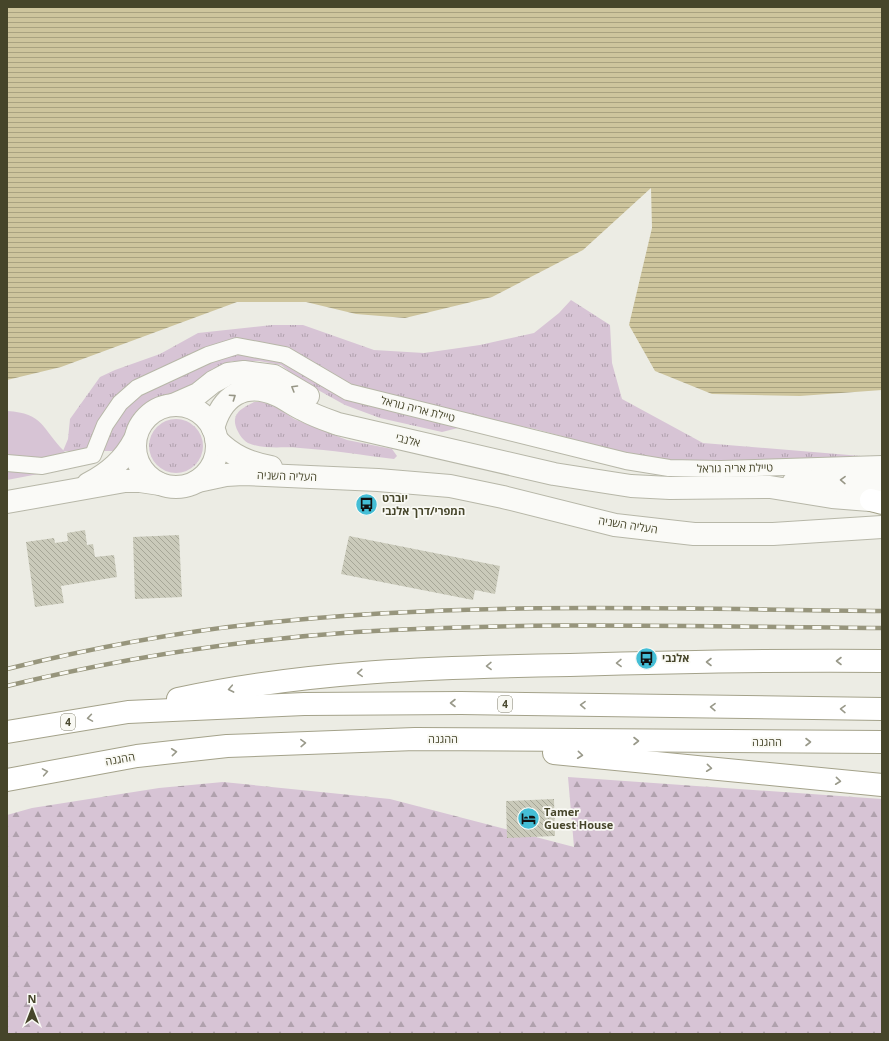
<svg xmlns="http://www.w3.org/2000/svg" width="889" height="1041" viewBox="0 0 889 1041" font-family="'Open Sans',Heebo,sans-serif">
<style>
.grass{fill:url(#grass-tufts)}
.forest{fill:url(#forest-firs)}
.green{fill:#d7c4d5}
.water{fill:url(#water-rules)}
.building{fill:url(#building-back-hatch)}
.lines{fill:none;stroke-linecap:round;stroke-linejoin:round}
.pedestrian-casing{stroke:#b7b7a8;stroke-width:18}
.minor-casing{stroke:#b7b7a8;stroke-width:24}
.tertiary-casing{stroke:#b7b7a8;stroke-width:24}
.trunk-casing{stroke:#a4a28a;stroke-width:24}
.pedestrian{stroke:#fafaf7;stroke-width:16}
.minor{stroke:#fafaf7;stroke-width:22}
.tertiary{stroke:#fafaf7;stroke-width:22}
.trunk{stroke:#fff;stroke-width:22}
.rail-casing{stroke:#97957c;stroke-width:4.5}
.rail{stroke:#f9f9f4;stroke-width:3;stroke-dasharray:9;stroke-linecap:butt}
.oneway{stroke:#979686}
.oneway2{stroke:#99998a}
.labels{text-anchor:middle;stroke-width:3.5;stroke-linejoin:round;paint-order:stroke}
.shield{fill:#f9f9f4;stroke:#7c7b67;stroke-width:1}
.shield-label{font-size:10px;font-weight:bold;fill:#46452a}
.street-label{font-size:11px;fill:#46452a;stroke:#f9f9f4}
.poi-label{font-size:11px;font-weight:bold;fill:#46452a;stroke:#f9f9f4;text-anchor:start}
</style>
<defs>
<pattern id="grass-tufts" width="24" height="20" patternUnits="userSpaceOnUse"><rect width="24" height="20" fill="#d7c4d5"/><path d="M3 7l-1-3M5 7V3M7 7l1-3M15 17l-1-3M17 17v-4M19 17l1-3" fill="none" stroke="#b0a1ad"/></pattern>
<pattern id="forest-firs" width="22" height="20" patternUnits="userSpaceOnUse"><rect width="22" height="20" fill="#d7c4d5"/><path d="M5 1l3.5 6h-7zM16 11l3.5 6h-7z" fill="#b0a1ad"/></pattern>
<pattern id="water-rules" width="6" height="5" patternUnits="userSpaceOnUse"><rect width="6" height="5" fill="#cec59d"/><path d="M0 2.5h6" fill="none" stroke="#a9a280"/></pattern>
<pattern id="building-back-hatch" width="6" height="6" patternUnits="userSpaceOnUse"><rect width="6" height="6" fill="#cacaba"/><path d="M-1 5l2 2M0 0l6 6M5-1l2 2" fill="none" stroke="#a6a697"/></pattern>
</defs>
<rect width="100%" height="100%" fill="#ecece4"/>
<g class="grass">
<path d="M571,300L610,325L612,363L622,399L703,443L861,456L726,467L673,466L535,429L490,420L442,432L380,418L345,405L300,380L281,365L259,361H232L212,369L188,389L140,409L127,429L118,451H63L68,439L70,419L100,377L115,370L160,354L198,333L272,325H303L374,350L424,353L480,345L534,333L559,313Z"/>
<path d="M254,402H263L278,408L294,419L347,440L392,449L397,456L394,459C362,455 331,450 300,448C282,446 264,450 248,443C242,440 236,430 235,423C234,411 245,407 254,402Z"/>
<circle cx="176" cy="446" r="27"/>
</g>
<path class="forest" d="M568,777L882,799V1034H7V815L32,808L159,788L223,782L390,799L574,847Z"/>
<path class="green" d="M7,411C44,413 42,429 64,451C69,456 75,461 80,466L7,480Z"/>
<path class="water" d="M7,7H882V390L800,396L712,394L655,371L629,325L652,228L651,188L583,250L492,297L405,318L356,314L306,302H237L61,367L7,380Z"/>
<g class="building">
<path d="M85,530L87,545L93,544L95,557L114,555L117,577L61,586L64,603L35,607L26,542L54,538L55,543L68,541L67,533Z"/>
<path d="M179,535L182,597L135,599L133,537Z"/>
<path d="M349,536L500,566L495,594L475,590L473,600L341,574Z"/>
<path d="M554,799L555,836L507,838L506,801Z"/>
</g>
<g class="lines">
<defs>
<path id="pedestrian" d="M7,463L42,466L93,455L105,425L120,403L137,388L208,355L237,346L285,355L348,392L626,461L669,468L721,469L882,464"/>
<g id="minor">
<path d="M88,484C109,473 124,460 135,439"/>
<path d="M7,502L125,481H140L160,484"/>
</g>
<g id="tertiary">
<path d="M173,405L198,394L213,382L228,374L244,372L274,376L308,396"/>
<circle cx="176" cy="446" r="41"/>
<path d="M213,429C221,397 244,380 277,395C286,399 295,406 304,410C315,416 327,420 338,424L554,474L631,486L670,488L770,487L832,497L882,501"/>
<path d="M216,439C232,456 249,463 271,467"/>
<path d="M198,481L226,475L243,474L378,480L450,486L503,497L615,525L694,534H773L882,527"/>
<path d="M793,483L828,480L882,482"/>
</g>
<g id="trunk">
<path d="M871,500L882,503"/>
<path d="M178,699C307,671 438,667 570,665C674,662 778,660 882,661"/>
<path d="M7,732L128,712L304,704L461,703L882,709"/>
<path d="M554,753L882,785"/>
<path d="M7,780L137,756L227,746L415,739L882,742"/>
</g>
</defs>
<use href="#pedestrian" class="pedestrian-casing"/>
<use href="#minor" class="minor-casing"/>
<use href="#tertiary" class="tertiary-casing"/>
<use href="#trunk" class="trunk-casing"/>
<use href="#pedestrian" class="pedestrian"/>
<use href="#minor" class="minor"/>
<use href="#tertiary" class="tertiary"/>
<use href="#trunk" class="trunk"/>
<defs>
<g id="rail">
<path d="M7,669C92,648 177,632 264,623C469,601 676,609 882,611"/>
<path d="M7,686C122,658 238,640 356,632C531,621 707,627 882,628"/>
</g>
</defs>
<use href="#rail" class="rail-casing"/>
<use href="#rail" class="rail"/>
</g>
<defs><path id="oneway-chevron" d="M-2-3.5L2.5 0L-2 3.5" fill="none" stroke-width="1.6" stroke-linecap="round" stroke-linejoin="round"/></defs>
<g class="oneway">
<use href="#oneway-chevron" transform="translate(294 388) rotate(-149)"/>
<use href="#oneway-chevron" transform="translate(233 397) rotate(-34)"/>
<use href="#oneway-chevron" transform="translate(843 480) rotate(-179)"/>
</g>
<g class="oneway2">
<use href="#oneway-chevron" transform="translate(839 661) rotate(180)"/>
<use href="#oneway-chevron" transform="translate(709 662) rotate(180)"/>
<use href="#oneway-chevron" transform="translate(619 663) rotate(179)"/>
<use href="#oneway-chevron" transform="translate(489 666) rotate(179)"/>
<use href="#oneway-chevron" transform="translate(360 673) rotate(176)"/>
<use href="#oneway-chevron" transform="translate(231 689) rotate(169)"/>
<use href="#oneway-chevron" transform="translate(453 703) rotate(180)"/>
<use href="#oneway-chevron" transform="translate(583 705) rotate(-179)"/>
<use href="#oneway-chevron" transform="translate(713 707) rotate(-179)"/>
<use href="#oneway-chevron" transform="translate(843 709) rotate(-179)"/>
<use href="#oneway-chevron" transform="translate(90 718) rotate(171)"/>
<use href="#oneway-chevron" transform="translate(636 741)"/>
<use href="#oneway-chevron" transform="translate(808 742)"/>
<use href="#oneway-chevron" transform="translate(303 743) rotate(-2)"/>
<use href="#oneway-chevron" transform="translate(174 752) rotate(-6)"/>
<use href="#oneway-chevron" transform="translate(580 755) rotate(6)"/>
<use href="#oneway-chevron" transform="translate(709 768) rotate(6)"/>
<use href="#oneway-chevron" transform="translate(45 772) rotate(-10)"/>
<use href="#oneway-chevron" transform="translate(838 781) rotate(6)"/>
</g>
<defs>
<symbol id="bus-disc" viewBox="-11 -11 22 22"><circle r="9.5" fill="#44bed6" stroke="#f9f9f4"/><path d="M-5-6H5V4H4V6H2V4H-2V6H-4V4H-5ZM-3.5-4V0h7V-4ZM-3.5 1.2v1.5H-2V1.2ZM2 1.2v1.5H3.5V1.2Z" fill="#111"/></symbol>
<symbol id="hotel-disc" viewBox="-11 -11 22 22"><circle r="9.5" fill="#44bed6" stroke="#f9f9f4"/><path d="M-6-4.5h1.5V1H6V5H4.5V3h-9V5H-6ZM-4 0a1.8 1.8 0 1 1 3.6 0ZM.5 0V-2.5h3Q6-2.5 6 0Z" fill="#111"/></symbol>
</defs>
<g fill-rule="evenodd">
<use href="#bus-disc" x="354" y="492" width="25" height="25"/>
<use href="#bus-disc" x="634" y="646" width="25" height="25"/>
<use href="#hotel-disc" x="516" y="806" width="25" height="25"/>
</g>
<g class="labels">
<g class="shield">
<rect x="498" y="696" width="14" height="16" rx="3"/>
<rect x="61" y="714" width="14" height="16" rx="3"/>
</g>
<g class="shield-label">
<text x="505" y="708">4</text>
<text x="68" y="726">4</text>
</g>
<g class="street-label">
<text transform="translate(418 409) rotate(14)" y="4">טיילת אריה גוראל</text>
<text transform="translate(408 440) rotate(14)" y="4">אלנבי</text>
<text transform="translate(735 468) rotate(-1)" y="4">טיילת אריה גוראל</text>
<text transform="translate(287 476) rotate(2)" y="4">העליה השניה</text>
<text transform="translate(628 525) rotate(9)" y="4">העליה השניה</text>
<text x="443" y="743">ההגנה</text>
<text x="767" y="746">ההגנה</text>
<text transform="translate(120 759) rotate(-10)" y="4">ההגנה</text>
</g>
<g class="poi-label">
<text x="382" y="502">יוברט<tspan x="382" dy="13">המפרי/דרך אלנבי</tspan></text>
<text x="662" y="662">אלנבי</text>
<text x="544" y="816">Tamer<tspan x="544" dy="13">Guest House</tspan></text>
</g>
</g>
<rect width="889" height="1041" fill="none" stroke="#46452a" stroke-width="16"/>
<g transform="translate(32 1009)" stroke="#f9f9f4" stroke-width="3" paint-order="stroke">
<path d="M0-3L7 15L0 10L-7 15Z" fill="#46452a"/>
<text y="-6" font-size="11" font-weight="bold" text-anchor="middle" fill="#46452a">N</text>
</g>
</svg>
